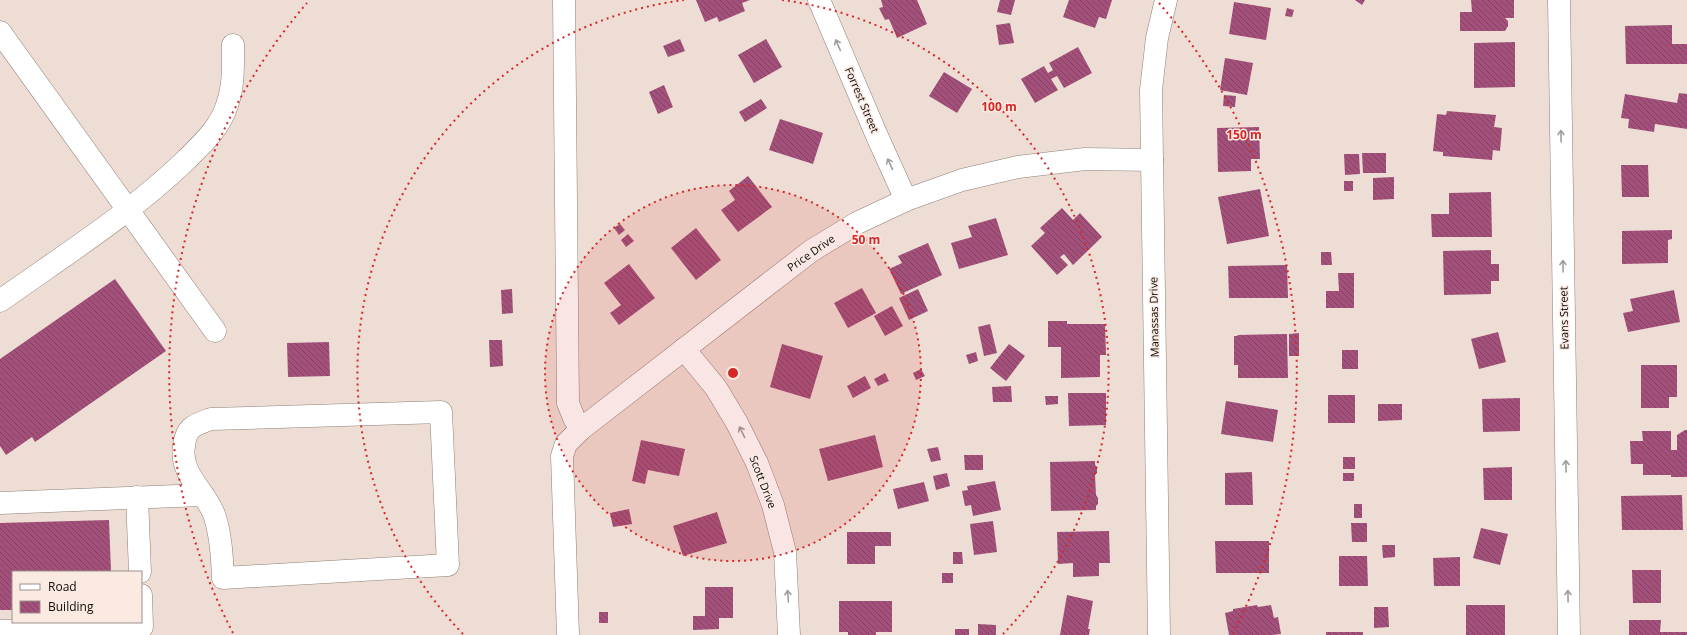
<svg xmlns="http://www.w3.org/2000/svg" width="1687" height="635" viewBox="0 0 1687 635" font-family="'Open Sans',sans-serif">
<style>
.building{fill:url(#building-back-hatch)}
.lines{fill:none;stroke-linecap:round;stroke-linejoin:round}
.minor-casing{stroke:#8e8078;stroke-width:23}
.major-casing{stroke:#8e8078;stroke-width:23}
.minor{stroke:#fff;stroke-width:22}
.major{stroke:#fff;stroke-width:22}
.oneway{stroke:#9f9d9d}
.ring{fill:none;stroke:#d62828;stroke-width:2;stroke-dasharray:2 4}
.labels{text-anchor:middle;stroke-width:3;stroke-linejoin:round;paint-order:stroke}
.street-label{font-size:11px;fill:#100b09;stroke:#faeae2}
.centre{fill:#d62828;stroke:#faeae2;stroke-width:2}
.ring-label{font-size:12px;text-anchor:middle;font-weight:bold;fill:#d62828;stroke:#faeae2;stroke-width:3;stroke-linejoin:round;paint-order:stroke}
</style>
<defs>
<pattern id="building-back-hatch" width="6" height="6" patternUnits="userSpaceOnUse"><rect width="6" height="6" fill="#a3517b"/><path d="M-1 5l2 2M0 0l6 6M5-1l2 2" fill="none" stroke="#834163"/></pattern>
</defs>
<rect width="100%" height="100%" fill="#edddd4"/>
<g class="building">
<path d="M696,0H750L742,3L745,11L719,22L717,17L705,22Z"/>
<path d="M881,0H917L927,24L897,38L889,19L885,20L879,8L883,7Z"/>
<path d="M1000,0H1015L1011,15L997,12Z"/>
<path d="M1069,0H1112L1106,19L1099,17L1095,28L1063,17Z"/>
<path d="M1355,0H1365L1362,5Z"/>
<path d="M1471,0H1514V18H1505L1508,21V26L1505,31H1460V12H1472Z"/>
<path d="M1234,2L1271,8L1266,40L1229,34Z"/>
<path d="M1287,8L1294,10L1292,17L1285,16Z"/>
<path d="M1010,23L1014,43L999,45L996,25Z"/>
<path d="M1672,25V44H1687V64H1626L1625,26Z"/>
<path d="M680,39L685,51L668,57L663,46Z"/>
<path d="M766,39L782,67L754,83L738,55Z"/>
<path d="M1515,42V87L1474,88V43Z"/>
<path d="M1078,47L1092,73L1064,88L1057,76L1051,79L1058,90L1035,103L1021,79L1044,66L1048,73L1053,70L1049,63Z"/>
<path d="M1225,58L1253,63L1247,95L1220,90Z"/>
<path d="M944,72L972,89L957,113L929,96Z"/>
<path d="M664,85L673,107L658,114L649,92Z"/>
<path d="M1679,93L1687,94V129L1655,124L1654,132L1628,128L1629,119L1621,118L1625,94L1677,103Z"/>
<path d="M1224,95L1236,96L1235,107L1223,106Z"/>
<path d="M761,99L767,108L745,122L739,112Z"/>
<path d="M1447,111L1496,115L1494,127L1502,128L1500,151L1493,150L1492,160L1443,156V152L1433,151L1437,114L1446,115Z"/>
<path d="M780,119L823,133L813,164L769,150Z"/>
<path d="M1259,127L1260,159H1251V171L1218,172L1217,128Z"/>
<path d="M1362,153H1386V173H1363Z"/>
<path d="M1344,154H1359L1360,174L1345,175Z"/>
<path d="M1621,165H1648L1649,197H1622Z"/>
<path d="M748,176L772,207L738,232L721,210L735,200L729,191Z"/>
<path d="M1394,177V199L1373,200V178Z"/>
<rect x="1344" y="181" width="9" height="10"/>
<path d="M1260,189L1269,236L1227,244L1218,197Z"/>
<path d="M1491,192L1492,237H1432L1431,214H1449V193Z"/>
<path d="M1062,208L1073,220L1080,213L1102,237L1073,265L1064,254L1060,257L1068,265L1057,275L1031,246L1045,233L1040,228Z"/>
<path d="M996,218L1008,255L959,269L951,243L972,237L968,226Z"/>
<path d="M620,224L625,230L619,235L614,228Z"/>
<path d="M696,228L721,260L696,280L671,248Z"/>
<path d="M1672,230V239L1668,240V263L1622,264V231Z"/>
<path d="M628,234L634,241L626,247L621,240Z"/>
<path d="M928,243L942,275L901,294L889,269L902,263L898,256Z"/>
<path d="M1491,250V264H1499V281H1491V294L1444,295L1443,251Z"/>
<path d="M1321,252H1331L1332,265H1321Z"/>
<path d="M629,264L655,298L619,325L610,313L621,305L604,283Z"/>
<path d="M1287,265L1288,298H1229L1228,266Z"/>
<path d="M1338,273H1354V308H1326V291H1339Z"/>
<path d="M115,279L166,351L35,442L32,437L6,455L0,446V359Z"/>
<path d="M862,288L876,313L848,328L834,303Z"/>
<path d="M512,289L513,313L502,314L501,290Z"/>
<path d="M918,289L928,311L909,320L899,298Z"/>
<path d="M1674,290L1680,322L1628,332L1623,313L1633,311L1630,299Z"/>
<path d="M892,306L903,326L885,336L874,316Z"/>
<path d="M1048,321H1067V324H1105L1106,355H1100V377L1061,378V347H1048Z"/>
<path d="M990,324L997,353L984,356L978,327Z"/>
<path d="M1498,332L1506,362L1479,369L1471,339Z"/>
<path d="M1299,333V356H1289V334Z"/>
<path d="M1287,334L1288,378H1238V365H1234V336H1238L1237,335Z"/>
<path d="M489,340H502L503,366L490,367Z"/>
<path d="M329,342L330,376L288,377L287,343Z"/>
<path d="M782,344L823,356L810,399L770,387Z"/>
<path d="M1009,344L1025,356L1006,381L990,368Z"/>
<rect x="1342" y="350" width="16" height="19"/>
<path d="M976,352L978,361L969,364L966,355Z"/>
<path d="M1641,365H1677V397H1669V408H1641Z"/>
<path d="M921,369L925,376L916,380L913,373Z"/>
<path d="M885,373L889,381L878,386L874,379Z"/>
<path d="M865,376L871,388L853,398L847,386Z"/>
<path d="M1011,386L1012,402H993L992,387Z"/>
<path d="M1068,393H1106V425L1069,426Z"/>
<rect x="1328" y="395" width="27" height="28"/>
<path d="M1045,396H1058V404L1046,405Z"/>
<path d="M1520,398V431L1483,432L1482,399Z"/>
<path d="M1226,401L1278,410L1273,442L1221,434Z"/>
<path d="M1378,404H1402V420L1378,421Z"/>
<path d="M1685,430H1687V477H1671V475H1643V464H1631L1630,441H1643L1642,431H1671V450H1677V435Z"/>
<path d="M875,435L883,467L828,481L819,449Z"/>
<path d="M641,440L685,449L679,476L648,470L645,484L632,481Z"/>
<path d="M938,447L941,460L931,462L927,449Z"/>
<path d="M964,455H983V470H965Z"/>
<rect x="1343" y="457" width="12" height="12"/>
<path d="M1095,461V465L1097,467V473L1095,475L1096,495L1098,498V504L1096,506V510L1051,511L1050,462Z"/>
<path d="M1512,467V500H1484L1483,468Z"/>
<path d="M1252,472L1253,505H1225V473Z"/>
<path d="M947,473L950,486L936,490L933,476Z"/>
<rect x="1343" y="473" width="11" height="8"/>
<path d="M995,481L1001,510L973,516L971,505L965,506L962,491L968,490L967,486Z"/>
<path d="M924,482L929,501L898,509L893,489Z"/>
<path d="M1682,495L1683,530H1622L1621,496Z"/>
<rect x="1354" y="504" width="8" height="14"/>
<path d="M629,509L632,524L613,527L610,513Z"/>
<path d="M717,512L727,543L683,556L673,526Z"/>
<path d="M109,520L111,572H13V610H0V523Z"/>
<path d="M993,521L997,552L974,555L970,524Z"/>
<path d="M1351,523H1367V542H1352Z"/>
<path d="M1481,528L1508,534L1500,565L1473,558Z"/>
<path d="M1109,531L1110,563H1099V576L1073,577V563L1058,564L1057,532Z"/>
<path d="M847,532H891V546H875V564H847Z"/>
<path d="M1215,541H1269V573H1216Z"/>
<path d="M1382,545H1395V557L1383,558Z"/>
<path d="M953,552H962L963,564H953Z"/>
<path d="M1339,556H1367L1368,586H1339Z"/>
<path d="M1460,557V586H1434L1433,558Z"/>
<path d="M1632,570H1661V603H1633Z"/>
<rect x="942" y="573" width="11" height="10"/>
<path d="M705,587H733V618H719V629L693,630V616H705Z"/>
<path d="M1067,595L1093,601L1088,629H1090L1089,635H1060Z"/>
<path d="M839,601H892V632H876V635H848V632H839Z"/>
<path d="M1257,605L1258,607L1271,605L1274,618L1278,617L1281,634L1272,635H1229L1225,613L1233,611V609Z"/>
<rect x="1466" y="605" width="39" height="30"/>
<path d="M1374,607H1388L1389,627L1374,628Z"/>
<rect x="599" y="612" width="9" height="11"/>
<path d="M1629,620H1661L1660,632H1687V635H1629Z"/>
<path d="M978,624L996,625V635H978Z"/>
<rect x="955" y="629" width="14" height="6"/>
<rect x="1326" y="632" width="37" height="3"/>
</g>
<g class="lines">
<defs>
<g id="minor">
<path d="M564,0L568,403L574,418L581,429"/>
<path d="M819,0L877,136L906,200"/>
<path d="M1559,0L1569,635"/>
<path d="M0,32L215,331"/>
<path d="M0,301C63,256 130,214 186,160C202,144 220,128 227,105C234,86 233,65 233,45"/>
<path d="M684,349L716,388L737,423L757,463L773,505L785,552L789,635"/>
<path d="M441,412L448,565L223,578C222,557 221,537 215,517C207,492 179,475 184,446C186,427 194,425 211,419Z"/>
<path d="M137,497L140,572"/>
<path d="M0,503L203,495"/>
<path d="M0,631L142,627L141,595"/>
<path d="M568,635L562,456L566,444L581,429L811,251L857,223L906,200L962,180L1018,167L1085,159L1152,160"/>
</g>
<path id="major" d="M1159,635L1151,90L1157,38L1166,0"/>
</defs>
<use href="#minor" class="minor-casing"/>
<use href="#major" class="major-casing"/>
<use href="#minor" class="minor"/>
<use href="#major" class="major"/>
</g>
<defs><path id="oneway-shaft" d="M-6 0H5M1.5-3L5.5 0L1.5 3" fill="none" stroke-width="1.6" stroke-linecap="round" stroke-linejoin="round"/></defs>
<g class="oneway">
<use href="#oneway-shaft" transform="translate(838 45) rotate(-113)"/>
<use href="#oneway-shaft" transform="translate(1561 136) rotate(-91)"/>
<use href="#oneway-shaft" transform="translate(890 164) rotate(-115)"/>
<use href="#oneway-shaft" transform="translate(1563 266) rotate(-91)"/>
<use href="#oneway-shaft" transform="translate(742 432) rotate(-116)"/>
<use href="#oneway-shaft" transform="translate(1566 466) rotate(-91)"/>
<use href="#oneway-shaft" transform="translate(788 596) rotate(-94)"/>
<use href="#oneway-shaft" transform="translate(1568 596) rotate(-91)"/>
</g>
<circle cx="733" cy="373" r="188" fill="#d62828" fill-opacity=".12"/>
<g class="ring">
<circle cx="733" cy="373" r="188"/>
<path d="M463 634A376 376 0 0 1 684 0M782 0A376 376 0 0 1 1003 634"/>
<path d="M233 633A564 564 0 0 1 307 3M1159 3A564 564 0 0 1 1233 633"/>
</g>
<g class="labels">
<g class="street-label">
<text transform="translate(862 100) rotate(67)" y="4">Forrest Street</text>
<text transform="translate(811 253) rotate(-35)" y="4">Price Drive</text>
<text transform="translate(1154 317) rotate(-91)" y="4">Manassas Drive</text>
<text transform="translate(1564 318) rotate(-91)" y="4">Evans Street</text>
<text transform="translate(763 482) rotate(69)" y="4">Scott Drive</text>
</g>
</g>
<circle cx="733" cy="373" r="6" class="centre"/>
<g class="ring-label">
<text x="999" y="111">100 m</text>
<text x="1244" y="139">150 m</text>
<text x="866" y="244">50 m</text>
</g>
<rect x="12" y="571" width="130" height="52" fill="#faeae2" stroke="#9c918b"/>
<rect x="20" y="584" width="20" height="6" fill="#ffffff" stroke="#9c918b"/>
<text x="48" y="591" font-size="12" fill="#100b09">Road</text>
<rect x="20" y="601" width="20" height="12" fill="url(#building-back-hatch)" stroke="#9c918b"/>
<text x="48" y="611" font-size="12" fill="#100b09">Building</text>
</svg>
